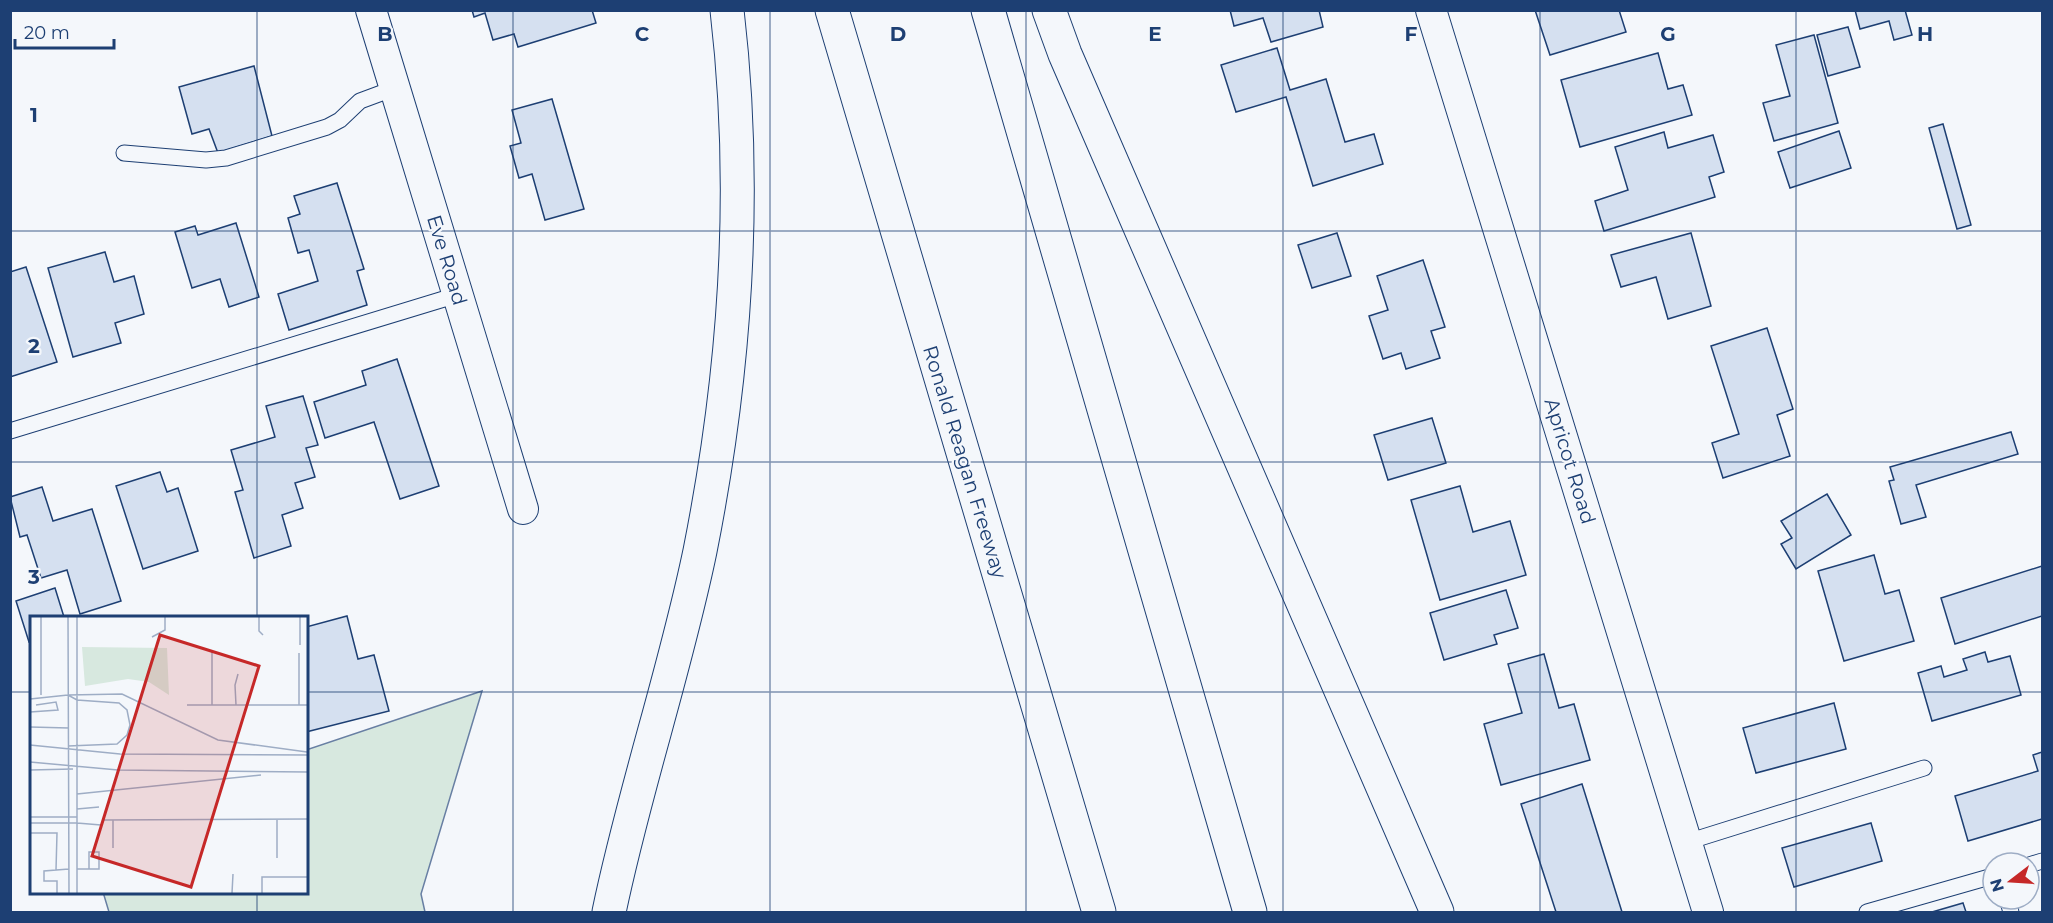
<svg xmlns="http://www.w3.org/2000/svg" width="2053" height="923" viewBox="0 0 2053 923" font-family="Montserrat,sans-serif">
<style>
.green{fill:#d7e8df;stroke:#687fa3;stroke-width:1.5}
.building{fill:#d5e0f0;stroke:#1d3f73;stroke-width:1.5}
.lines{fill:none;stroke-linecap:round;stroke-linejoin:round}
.service-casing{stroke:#1d3f73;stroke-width:17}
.minor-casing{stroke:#1d3f73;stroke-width:32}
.motorway-casing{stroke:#1d3f73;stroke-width:35}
.service{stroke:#f4f7fb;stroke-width:15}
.minor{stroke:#f4f7fb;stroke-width:30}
.motorway{stroke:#f4f7fb;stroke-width:33}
.grid{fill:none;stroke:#1d3f73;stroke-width:1.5;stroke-opacity:0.55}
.labels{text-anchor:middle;stroke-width:4.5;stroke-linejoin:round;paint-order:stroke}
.street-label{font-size:20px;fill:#1d3f73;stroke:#f4f7fb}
.inset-road{fill:none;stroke:#9eadc5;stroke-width:1.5}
.view{fill:#c62828;fill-opacity:0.15;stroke:#c62828;stroke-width:3}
.inset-edge{fill:none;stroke:#1d3f73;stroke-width:3}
.grid-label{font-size:20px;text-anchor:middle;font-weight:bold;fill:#1d3f73;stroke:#f4f7fb;stroke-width:4.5;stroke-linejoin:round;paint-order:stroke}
</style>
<rect width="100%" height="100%" fill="#f4f7fb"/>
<path class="green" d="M482,691L421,894L425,912H109L103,892H306V750Z"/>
<g class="building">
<path d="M472,10H592L596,23L518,47L514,34L493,40L485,13L474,17Z"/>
<path d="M1230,10H1319L1323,27L1271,42L1263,18L1234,26Z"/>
<path d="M1535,10H1619L1626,32L1550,55Z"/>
<path d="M1855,10H1905L1912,35L1894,40L1889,21L1860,29Z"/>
<path d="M1848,27L1860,67L1828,76L1817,35Z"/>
<path d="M1814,35L1838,123L1774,141L1763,103L1790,96L1776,45Z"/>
<path d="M1277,48L1290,90L1326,79L1345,142L1374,134L1383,164L1313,186L1286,97L1236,112L1221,65Z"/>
<path d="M1658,53L1668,89L1683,85L1692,115L1580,147L1561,80Z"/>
<path d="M254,66L272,136L218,153L209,129L192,134L179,87Z"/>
<path d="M552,99L584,209L545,220L532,174L519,178L510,146L521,143L512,110Z"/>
<path d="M1943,124L1971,225L1957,229L1929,128Z"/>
<path d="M1839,131L1851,168L1790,188L1778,152Z"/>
<path d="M1664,132L1668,148L1713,135L1724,172L1709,177L1715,197L1604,231L1595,201L1628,190L1615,147Z"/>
<path d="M337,183L364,269L357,271L367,305L289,330L278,294L318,281L309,250L298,253L288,218L300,214L294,196Z"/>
<path d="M236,223L259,297L229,307L220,279L192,288L175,232L195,226L198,235Z"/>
<path d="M1337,233L1351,276L1312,288L1298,245Z"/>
<path d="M1691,233L1711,306L1668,319L1656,277L1621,287L1611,255Z"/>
<path d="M105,252L114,282L134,276L144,314L115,323L121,343L73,357L48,268Z"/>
<path d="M1423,260L1445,327L1431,331L1440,358L1406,369L1401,353L1383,359L1369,316L1388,310L1377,276Z"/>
<path d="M26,267L57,362L10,377V272Z"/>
<path d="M1767,328L1793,409L1777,415L1790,456L1723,478L1712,443L1739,434L1711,346Z"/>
<path d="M397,359L439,486L400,499L374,422L325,438L314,402L366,385L362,371Z"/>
<path d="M303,396L318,445L306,448L315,477L295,483L303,508L282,515L291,546L254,558L235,492L243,490L231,450L275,437L266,406Z"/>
<path d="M1432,418L1446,463L1388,480L1374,435Z"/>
<path d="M2011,432L2018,454L1916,485L1926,517L1901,524L1889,481L1894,480L1890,467Z"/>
<path d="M160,472L167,492L178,488L198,551L143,569L116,486Z"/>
<path d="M1460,486L1473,532L1510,521L1526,575L1440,600L1411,500Z"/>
<path d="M42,487L53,521L92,509L121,601L80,614L67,570L41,578L27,535L20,537L10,497Z"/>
<path d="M1827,494L1851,535L1796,569L1781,544L1792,538L1781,521Z"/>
<path d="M1874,555L1885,594L1899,590L1914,641L1844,661L1818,571Z"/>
<path d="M2042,566V616L1955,644L1941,598Z"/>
<path d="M55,588L64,617H32V641L29,642L16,601Z"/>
<path d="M1506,590L1518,628L1494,635L1497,644L1444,660L1430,613Z"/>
<path d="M347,616L358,659L374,655L389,711L306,732V627Z"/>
<path d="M1985,652L1988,662L2010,656L2021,695L1932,721L1918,673L1941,666L1944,677L1967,670L1963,659Z"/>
<path d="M1544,654L1559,708L1574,704L1590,760L1501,785L1484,724L1522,713L1508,664Z"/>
<path d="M1834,703L1846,749L1756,773L1743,728Z"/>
<path d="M2042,752V819L1968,841L1955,796L2038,771L2033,755Z"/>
<path d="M1582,784L1622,912H1556L1521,804Z"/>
<path d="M1871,823L1882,861L1794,887L1782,848Z"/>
<path d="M1963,903L1966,912H1932Z"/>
</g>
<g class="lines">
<defs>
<g id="service">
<path d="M124,153L206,160L226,158L327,127L340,120L360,101L395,88"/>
<path d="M10,431L457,295"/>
<path d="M1687,842L1924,768"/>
<path d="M2029,865L2042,861"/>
<path d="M2007,899L2011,912"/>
<path d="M1867,912L1993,876"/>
</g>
<g id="minor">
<path d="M371,10L523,509"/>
<path d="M1431,10L1708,912"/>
</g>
<g id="motorway">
<path d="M832,10L1099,912"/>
<path d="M988,10L1250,912"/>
<path d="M1049,10L1065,54L1437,912"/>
<path d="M609,912C634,791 675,672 700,551C735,375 748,189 727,10"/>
</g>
</defs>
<use href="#service" class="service-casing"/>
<use href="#minor" class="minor-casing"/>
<use href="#motorway" class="motorway-casing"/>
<use href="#service" class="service"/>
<use href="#minor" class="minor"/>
<use href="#motorway" class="motorway"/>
</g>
<path class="grid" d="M257,10V617M513,10V912M770,10V912M1026,10V912M1283,10V912M1540,10V912M1796,10V912M10,231H2042M10,462H2042M10,692H32M306,692H2042M257,892V912"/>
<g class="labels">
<g class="street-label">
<text transform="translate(447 260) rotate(73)" y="7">Eve Road</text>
<text transform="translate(1570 461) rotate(73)" y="7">Apricot Road</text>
<text transform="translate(965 462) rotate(73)" y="7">Ronald Reagan Freeway</text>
</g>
</g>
<g transform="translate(30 616)">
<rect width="278" height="278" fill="#f4f7fb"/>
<path d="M52,31L137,32L139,79L119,66L98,63L55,70Z" fill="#d7e8df"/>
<path class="inset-road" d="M38,0L39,277M47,0V277M229,0V15L233,19M270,0V29M122,21L135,14V0M11,79V0M38,79L92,78L188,124L277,136M0,83L38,79M157,89H278M182,89V34M206,89L205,69L208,58M269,89V37M0,96L28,94L26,86L6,89M0,111L39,112M0,129L90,138L278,139M38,130L87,128L97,119L100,109L97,94L89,87L47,84L38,79M0,146L88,154L278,156M0,154L43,153M47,178L231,159M47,193L69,191M0,201H47M74,204L278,203M83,204V232M0,207H47M47,207L71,209M0,217H27L26,254M247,242V203M47,253H69V236H59V253M27,277V265H14V255L39,253M202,277L203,258M232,277V261H278"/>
<path class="view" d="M130,19L229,50L161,271L62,240Z"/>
<rect width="278" height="278" class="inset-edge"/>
</g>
<g class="grid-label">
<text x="385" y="41">B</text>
<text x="642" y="41">C</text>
<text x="898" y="41">D</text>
<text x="1155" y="41">E</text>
<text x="1411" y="41">F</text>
<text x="1668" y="41">G</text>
<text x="1925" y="41">H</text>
<text x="34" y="122">1</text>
<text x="34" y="353">2</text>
<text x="34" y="584">3</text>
</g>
<rect width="2053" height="923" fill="none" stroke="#1d3f73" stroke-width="24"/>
<g transform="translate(2011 881) rotate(253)"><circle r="28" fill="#f4f7fb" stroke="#9eadc5" stroke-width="1.5"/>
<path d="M0-4.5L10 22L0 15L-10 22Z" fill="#c62828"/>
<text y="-9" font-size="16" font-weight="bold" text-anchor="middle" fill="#1d3f73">N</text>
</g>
<path d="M15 39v9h99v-9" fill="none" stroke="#1d3f73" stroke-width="3"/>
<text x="24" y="39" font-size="18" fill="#1d3f73" stroke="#f4f7fb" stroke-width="4.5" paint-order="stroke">20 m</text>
</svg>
